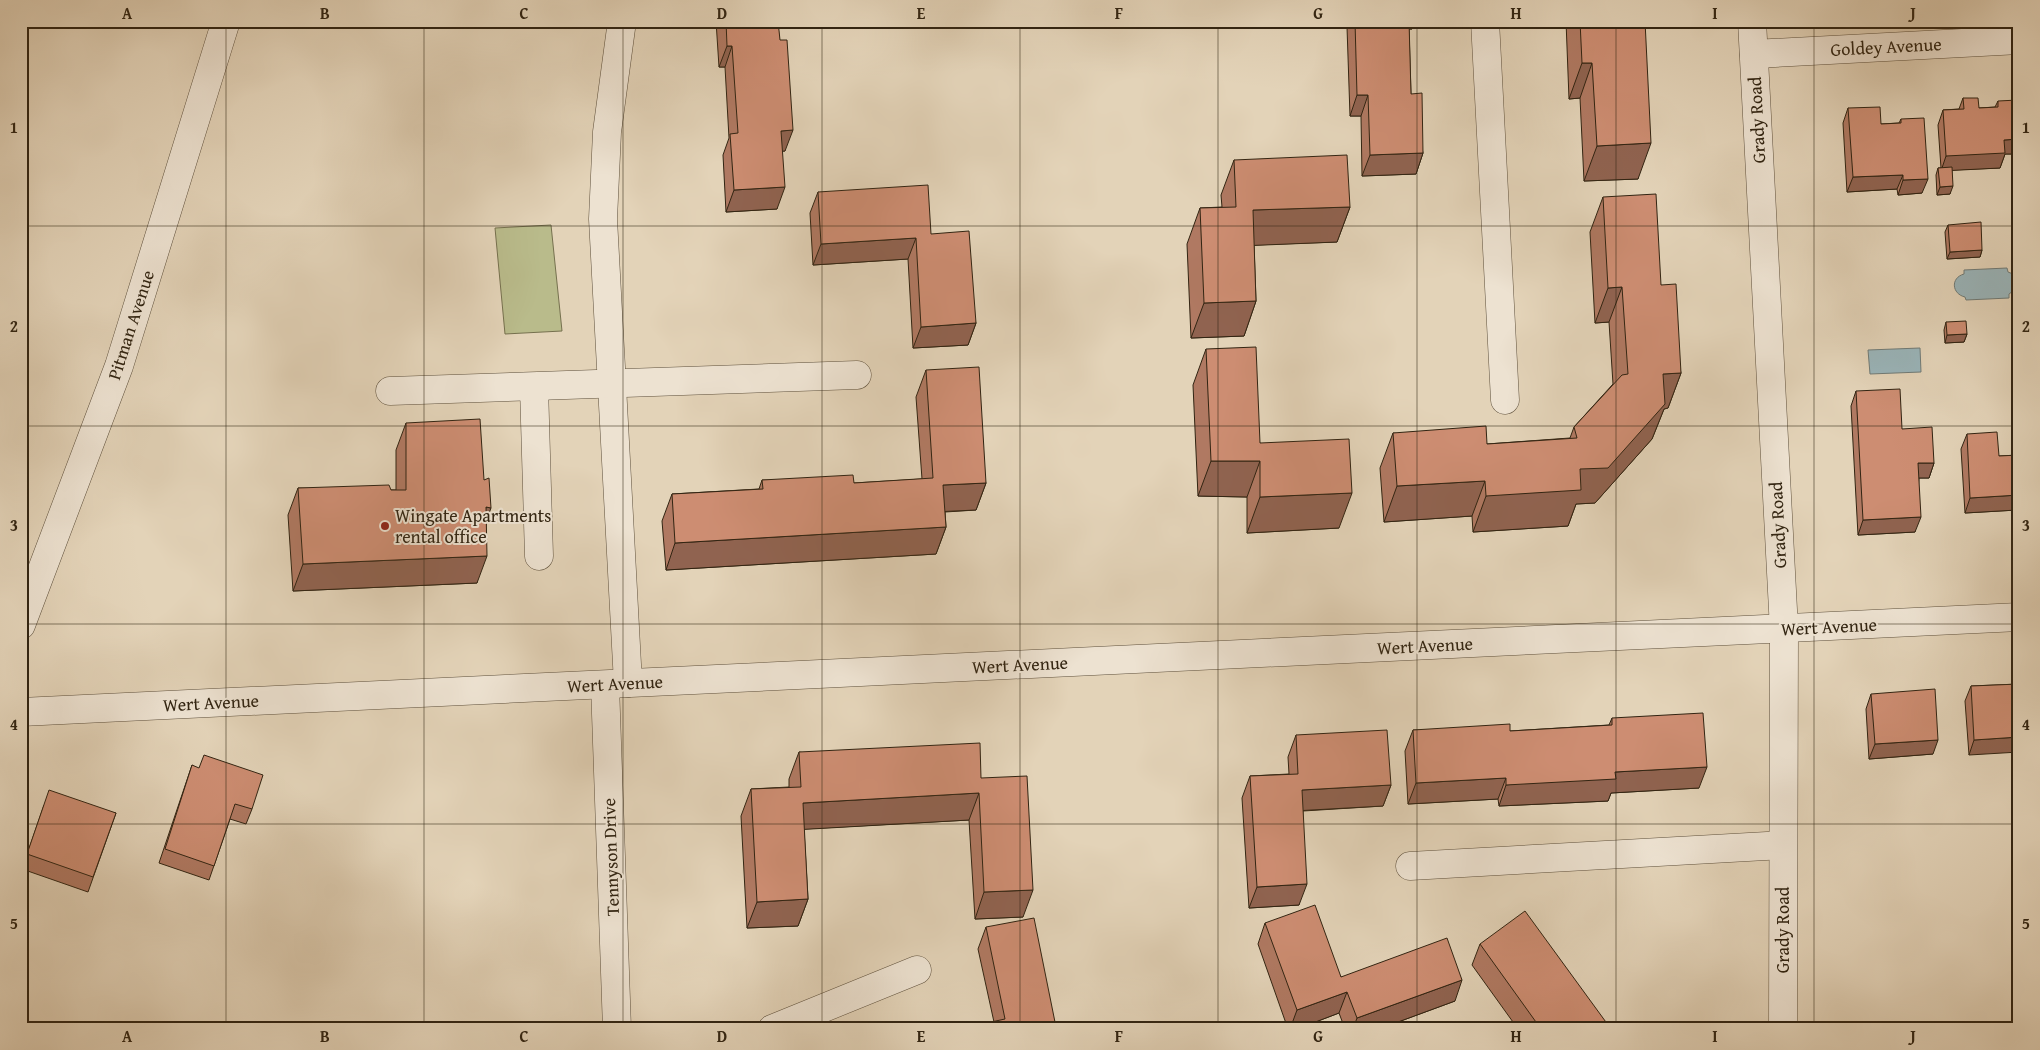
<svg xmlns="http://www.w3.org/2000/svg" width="2040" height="1050" viewBox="0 0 2040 1050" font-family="'Gentium Book Plus',serif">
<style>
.green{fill:#b9bb8b;stroke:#75704e}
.water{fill:#9ab5ba;stroke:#707b77}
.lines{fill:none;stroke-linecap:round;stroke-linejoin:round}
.minor-casing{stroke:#5e503c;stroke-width:29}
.minor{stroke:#ede2d1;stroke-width:28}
.wall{fill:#b07962;stroke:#312412}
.shaded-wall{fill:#906350;stroke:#312412}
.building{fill:#cd8d72;stroke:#312412}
.grid{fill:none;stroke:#312412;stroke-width:1;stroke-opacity:0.55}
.poi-dot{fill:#8f2418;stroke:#ede2d1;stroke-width:2}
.labels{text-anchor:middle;stroke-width:4;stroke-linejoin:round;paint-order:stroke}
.street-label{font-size:18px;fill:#312412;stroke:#ede2d1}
.poi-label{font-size:18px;fill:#312412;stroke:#ede2d1;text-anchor:start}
.neatline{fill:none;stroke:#312412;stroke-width:2}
.grid-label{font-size:16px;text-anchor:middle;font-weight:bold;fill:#312412}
</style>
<rect width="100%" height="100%" fill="#e3d3b8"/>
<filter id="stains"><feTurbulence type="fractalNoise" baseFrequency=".004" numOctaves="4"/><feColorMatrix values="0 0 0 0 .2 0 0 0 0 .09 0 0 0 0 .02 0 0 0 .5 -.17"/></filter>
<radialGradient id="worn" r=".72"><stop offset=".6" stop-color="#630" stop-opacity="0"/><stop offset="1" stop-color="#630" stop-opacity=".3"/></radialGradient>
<path class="green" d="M551,225L562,331L505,334L495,228Z"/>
<g class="water">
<path d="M2007,268L2008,272L2013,274L2018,283L2017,288L2009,294V298L1966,300L1965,297C1952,294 1950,278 1964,274V270Z"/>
<path d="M1920,348L1921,372L1870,374L1868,350Z"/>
</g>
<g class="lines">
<defs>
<g id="minor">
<path d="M622,21L607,132L603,219L628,683"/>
<path d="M1485,21L1505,400"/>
<path d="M1752,21L1784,629L1783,1029"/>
<path d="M1754,54L2019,40"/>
<path d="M534,387L539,556"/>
<path d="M390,391L857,375"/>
<path d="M21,625L119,366L226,21"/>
<path d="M605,685L617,1029"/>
<path d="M21,712L2019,617"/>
<path d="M1410,866L1783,845"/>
<path d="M772,1029L917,970"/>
</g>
</defs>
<use href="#minor" class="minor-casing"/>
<use href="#minor" class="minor"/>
</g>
<g class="wall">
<path d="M716,21H778L785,151H782L777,209L726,212L723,155L729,138L725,67H719Z"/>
<path d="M1349,21H1414L1412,29H1409L1411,94L1423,153L1416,174L1362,176L1361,116H1350L1347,27Z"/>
<path d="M1566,21H1645L1638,179L1584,181L1580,98L1569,99Z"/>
<path d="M1963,98L1979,108L1995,107L1998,101L2015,154H2005L2000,168L1952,170L1950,194L1937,195L1936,175L1938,168H1941L1938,125L1943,110L1959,109Z"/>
<path d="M1848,108L1881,124L1899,123L1901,119L1922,193L1898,195L1897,189L1847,192L1843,123Z"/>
<path d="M1234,160L1350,207L1337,242L1254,245L1256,301L1244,336L1191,338L1187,244L1200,208L1222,207L1221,195Z"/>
<path d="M818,192L931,234L976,323L968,345L913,348L908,259L813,265L810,213Z"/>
<path d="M1603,197L1661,285L1681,373L1668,408L1664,409L1652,439L1595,503L1576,504L1568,526L1473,532L1472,516L1384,522L1380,468L1393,433L1487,444L1570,438L1574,427L1613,384L1609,322L1595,323L1590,232Z"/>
<path d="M1948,225L1982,250L1980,257L1947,259L1945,232Z"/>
<path d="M1946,322L1967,334L1964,342L1945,343L1944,330Z"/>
<path d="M1206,349L1260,443L1339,528L1247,533V497L1198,496L1193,385Z"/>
<path d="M926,370L986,483L976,510L945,512L946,527L936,554L666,570L662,521L672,494L759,489L762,480L854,483L922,479L916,397Z"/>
<path d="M1856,391L1902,429L1934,463L1929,478H1919L1915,532L1858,535L1851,406Z"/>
<path d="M406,423L484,480L487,519L477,583L293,591L288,515L298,488L396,490V450Z"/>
<path d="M1967,434L1999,456L2019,455V516H2017V510L1965,513L1961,449Z"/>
<path d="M2019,684L1969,755L1965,701L1971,686Z"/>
<path d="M1871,694L1933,754L1869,759L1866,709Z"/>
<path d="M1612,718L1699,788L1611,793L1608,801L1499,806L1498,799L1408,804L1405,751L1413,730L1510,731L1609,725Z"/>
<path d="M1296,735L1391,785L1383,806L1303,811L1299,905L1249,908L1242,798L1250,776L1289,774L1288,757Z"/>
<path d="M799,752L981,778L1023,917L975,919L969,820L804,829L808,899L798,926L747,928L741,816L751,789L789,787V779Z"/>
<path d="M192,765L252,809L246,824L230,819L209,880L159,863Z"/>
<path d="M44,805L116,813L88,892L22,869Z"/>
<path d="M1265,923L1341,977L1455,1001L1379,1029H1345L1339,1013L1297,1029H1288L1258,944Z"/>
<path d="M986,927L1056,1029L994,1022L978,949Z"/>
<path d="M1480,944L1611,1029H1518L1472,965Z"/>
</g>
<g class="shaded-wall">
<path d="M1403,21H1414L1412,29H1400Z"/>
<path d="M727,46H732L725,67H719Z"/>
<path d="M1582,63H1592L1580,98L1569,99Z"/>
<path d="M1357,95H1368L1361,116H1350Z"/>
<path d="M793,130L785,151L773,152L781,131Z"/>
<path d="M2019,139V143L2015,154H2005L2000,168L1941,171L1946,156L2004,140Z"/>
<path d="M1651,143L1638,179L1584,181L1597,146Z"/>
<path d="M1423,153L1416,174L1362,176L1370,155Z"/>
<path d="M1903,175L1897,189L1847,192L1853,177Z"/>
<path d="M1928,179L1922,193L1898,195L1903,180Z"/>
<path d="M1953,186L1950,194L1937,195L1940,187Z"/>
<path d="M785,187L777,209L726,212L734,190Z"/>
<path d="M1350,207L1337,242L1240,246L1253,210Z"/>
<path d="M916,238L908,259L813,265L821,244Z"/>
<path d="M1982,250L1980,257L1947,259L1950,252Z"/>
<path d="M1622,287L1609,322L1595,323L1608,288Z"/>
<path d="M1256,301L1244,336L1191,338L1204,303Z"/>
<path d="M976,323L968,345L913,348L921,327Z"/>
<path d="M1967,334L1964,342L1945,343L1947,335Z"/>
<path d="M1681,373L1668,408L1664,409L1652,439L1595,503L1576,504L1568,526L1473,532L1486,496L1580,469L1663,374Z"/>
<path d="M1211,461H1260L1247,497L1198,496Z"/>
<path d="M1918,463H1934L1929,478H1912Z"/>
<path d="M1485,481L1472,516L1384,522L1397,486Z"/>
<path d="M986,483L976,510L933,512L943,485Z"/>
<path d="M1352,493L1339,528L1247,533L1260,497Z"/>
<path d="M2019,495V506L2017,510L1965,513L1970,498Z"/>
<path d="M486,507L491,508L481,535Z"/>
<path d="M1921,517L1915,532L1858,535L1863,520Z"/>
<path d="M946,527L936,554L666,570L675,543Z"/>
<path d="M487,556L477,583L293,591L303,564Z"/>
<path d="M2019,737V752L1969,755L1974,740Z"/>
<path d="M1938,740L1933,754L1869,759L1875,744Z"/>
<path d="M1707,767L1699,788L1611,793L1608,801L1499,806L1506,785L1615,772Z"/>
<path d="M1506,778L1498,799L1408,804L1416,783Z"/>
<path d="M1391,785L1383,806L1294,811L1302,790Z"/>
<path d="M979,793L969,820L793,830L803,803Z"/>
<path d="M1307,884L1299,905L1249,908L1257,887Z"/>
<path d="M1033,890L1023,917L975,919L984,892Z"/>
<path d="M808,899L798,926L747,928L757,902Z"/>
<path d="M1462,980L1455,1001L1379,1029H1353L1357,1018Z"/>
<path d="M1347,992L1339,1013L1297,1029H1290L1297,1010Z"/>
</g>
<g class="building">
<path d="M726,21H778L780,40H787L793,130L781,131L785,187L734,190L730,134L738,133L732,46H727Z"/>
<path d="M1355,21H1409L1411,94L1422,93L1423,153L1370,155L1368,95H1357Z"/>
<path d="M1580,21H1645L1651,143L1597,146L1592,63H1582Z"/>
<path d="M1963,98H1978L1979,108L1998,107V101L2018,100L2019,139L2004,140L2005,153L1946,156L1943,110L1964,109Z"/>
<path d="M1880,107L1881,124L1901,123V119L1924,118L1928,179L1903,180V175L1853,177L1848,108Z"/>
<path d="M1347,155L1350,207L1253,210L1256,301L1204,303L1200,208L1236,207L1234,160Z"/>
<path d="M1952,167L1953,186L1940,187L1938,168Z"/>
<path d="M928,185L931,234L969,231L976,323L921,327L916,238L821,244L818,192Z"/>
<path d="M1656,194L1661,285L1676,284L1681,373L1663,374L1665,404L1608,468L1580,469L1581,490L1486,496L1485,481L1397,486L1393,433L1486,426L1487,444L1577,438L1574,427L1622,375L1628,374L1622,287L1608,288L1603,197Z"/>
<path d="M1981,222L1982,250L1950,252L1948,225Z"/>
<path d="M1966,321L1967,334L1947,335L1946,322Z"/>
<path d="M1256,347L1260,443L1349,439L1352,493L1260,497V461H1211L1206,349Z"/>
<path d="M979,367L986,483L943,485L946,527L675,543L672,494L763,489L762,480L853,475L854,483L933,478L926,370Z"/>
<path d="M1900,389L1902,429L1932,427L1934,463H1918L1921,517L1863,520L1856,391Z"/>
<path d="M480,419L484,480L489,478L491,508L486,507L487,556L303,564L298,488L389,485L391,490H406V423Z"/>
<path d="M1997,432L1999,456L2019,455V495L1970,498L1967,434Z"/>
<path d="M2019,684V737L1974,740L1971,686Z"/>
<path d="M1935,689L1938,740L1875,744L1871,694Z"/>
<path d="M1703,713L1707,767L1615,772L1616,779L1506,785V778L1416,783L1413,730L1510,724V731L1612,725V718Z"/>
<path d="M1387,730L1391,785L1302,790L1307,884L1257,887L1250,776L1298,774L1296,735Z"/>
<path d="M980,743L981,778L1027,776L1033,890L984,892L979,793L803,803L808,899L757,902L751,789L801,787L799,752Z"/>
<path d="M204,755L263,775L252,809L235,804L214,866L165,849L192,765L199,768Z"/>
<path d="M49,790L116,813L93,877L27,854Z"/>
<path d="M1315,905L1341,977L1447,938L1462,980L1357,1018L1347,992L1297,1010L1265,923Z"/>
<path d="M1525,911L1611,1029H1541L1480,944Z"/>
<path d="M1034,918L1056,1027L1046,1029H959L1005,1019L986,927Z"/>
</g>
<path class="grid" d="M226,21V1029M424,21V1029M623,21V1029M822,21V1029M1020,21V1029M1218,21V1029M1417,21V1029M1616,21V1029M1814,21V1029M21,226H2019M21,426H2019M21,624H2019M21,824H2019"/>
<circle class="poi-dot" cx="385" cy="526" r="5"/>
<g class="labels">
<g class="street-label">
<text transform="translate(1886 47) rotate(-3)" y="6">Goldey Avenue</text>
<text transform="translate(1757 120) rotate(-93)" y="6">Grady Road</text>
<text transform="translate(131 325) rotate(-72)" y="6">Pitman Avenue</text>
<text transform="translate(1778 525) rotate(-93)" y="6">Grady Road</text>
<text transform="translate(1829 627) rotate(-3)" y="6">Wert Avenue</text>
<text transform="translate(1425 646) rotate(-3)" y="6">Wert Avenue</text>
<text transform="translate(1020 665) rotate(-3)" y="6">Wert Avenue</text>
<text transform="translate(615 684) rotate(-3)" y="6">Wert Avenue</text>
<text transform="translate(211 703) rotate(-3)" y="6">Wert Avenue</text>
<text transform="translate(611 857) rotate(-92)" y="6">Tennyson Drive</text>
<text transform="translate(1783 930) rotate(-90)" y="6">Grady Road</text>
</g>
<g class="poi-label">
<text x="395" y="522">Wingate Apartments<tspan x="395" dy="21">rental office</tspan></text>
</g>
</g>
<rect width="2040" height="1050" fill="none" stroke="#e3d3b8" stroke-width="55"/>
<rect x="28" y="28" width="1984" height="994" class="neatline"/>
<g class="grid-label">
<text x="127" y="19">A</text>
<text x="325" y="19">B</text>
<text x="524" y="19">C</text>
<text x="722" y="19">D</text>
<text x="921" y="19">E</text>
<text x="1119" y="19">F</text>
<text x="1318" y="19">G</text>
<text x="1516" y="19">H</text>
<text x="1715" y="19">I</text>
<text x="1913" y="19">J</text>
<text x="14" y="133">1</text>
<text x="2026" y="133">1</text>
<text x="14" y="332">2</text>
<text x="2026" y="332">2</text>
<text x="14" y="531">3</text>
<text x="2026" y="531">3</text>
<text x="14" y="730">4</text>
<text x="2026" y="730">4</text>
<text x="14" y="929">5</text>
<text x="2026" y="929">5</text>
<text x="127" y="1042">A</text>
<text x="325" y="1042">B</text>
<text x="524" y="1042">C</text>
<text x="722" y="1042">D</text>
<text x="921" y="1042">E</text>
<text x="1119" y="1042">F</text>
<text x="1318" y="1042">G</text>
<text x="1516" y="1042">H</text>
<text x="1715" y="1042">I</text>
<text x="1913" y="1042">J</text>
</g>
<rect width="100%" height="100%" filter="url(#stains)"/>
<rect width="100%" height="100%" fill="url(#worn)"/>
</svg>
